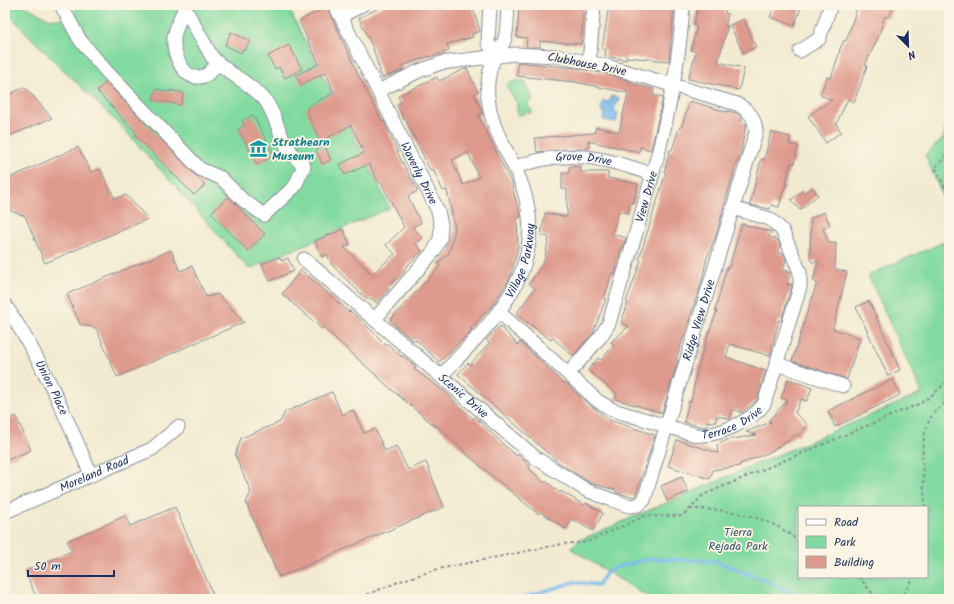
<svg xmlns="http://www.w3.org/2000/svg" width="954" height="604" viewBox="0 0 954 604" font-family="Kalam,sans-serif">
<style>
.green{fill:#81da9f;stroke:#4e847e;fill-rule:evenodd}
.water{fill:#77baed;stroke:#4974a6}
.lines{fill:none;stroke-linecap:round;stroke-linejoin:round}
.stream{stroke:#77baed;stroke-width:3.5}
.building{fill:#de9a8c;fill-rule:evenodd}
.minor-casing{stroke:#868d98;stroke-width:15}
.path{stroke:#868d98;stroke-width:2;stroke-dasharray:3 3;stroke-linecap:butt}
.minor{stroke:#fff;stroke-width:13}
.labels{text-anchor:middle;stroke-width:3.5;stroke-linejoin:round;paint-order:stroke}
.street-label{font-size:12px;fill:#1b2f5e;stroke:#fcf5e5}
.culture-label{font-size:12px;font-weight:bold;fill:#0d838f;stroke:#fcf5e5;text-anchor:start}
.park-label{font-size:12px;fill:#345a6e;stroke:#fcf5e5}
</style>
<rect width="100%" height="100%" fill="#fcf5e5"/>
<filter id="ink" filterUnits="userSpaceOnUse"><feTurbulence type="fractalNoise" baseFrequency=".025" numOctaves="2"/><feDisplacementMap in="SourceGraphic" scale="8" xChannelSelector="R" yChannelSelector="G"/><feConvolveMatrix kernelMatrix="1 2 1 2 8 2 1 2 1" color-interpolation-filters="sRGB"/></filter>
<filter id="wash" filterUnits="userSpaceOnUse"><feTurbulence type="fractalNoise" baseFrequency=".012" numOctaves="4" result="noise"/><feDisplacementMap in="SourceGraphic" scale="16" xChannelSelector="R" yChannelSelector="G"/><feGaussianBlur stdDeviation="0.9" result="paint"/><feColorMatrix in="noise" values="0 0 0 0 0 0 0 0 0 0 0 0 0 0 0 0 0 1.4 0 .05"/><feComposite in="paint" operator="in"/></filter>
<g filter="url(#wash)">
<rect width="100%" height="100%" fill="#f2ebd1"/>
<g class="green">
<path d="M21,5C37,9 49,26 67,16C72,13 76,10 79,5H287L390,208L249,269L123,128L34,41L8,13V9Z"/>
<path d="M524,80L531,93L532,100L527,105L533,111L529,114L526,111L525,114L517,115V103L507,88L508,84L511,82Z"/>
<path d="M949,111V211L925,155L943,139Z"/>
<path d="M949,240V599H651L570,548L580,540L922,393L868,275ZM799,507H927V577H799Z"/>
</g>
<path class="water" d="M611,96L619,98L618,103H616L614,111L618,113L616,122L603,120L605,112L601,111L603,101L610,102Z"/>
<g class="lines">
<path class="stream" d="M519,599L574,582L598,585L608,571L620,566L650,559L715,561L767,581L803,599"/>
</g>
<g id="blocks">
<g class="building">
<path d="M385,5H472L480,31L472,34L473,37L447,44L449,51L429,57V56L402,66L403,70L382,78L373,48L359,18Z"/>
<path d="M519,5H584L581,44L540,41V47H526L527,38L517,37Z"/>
<path d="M609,5L651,8V6L674,7L669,61L626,57V60L605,56L606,50L602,49Z"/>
<path d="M698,5H726L725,13L728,14L725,27L728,25L718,62L744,68L739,90L688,79L696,52L691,50L697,27L694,26Z"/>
<path d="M775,5H802L794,26L770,17Z"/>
<path d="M858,5H894L889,18L885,16L878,38L865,65L867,66L854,102L848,99L836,124L841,132L826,143L808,116L832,100L820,95L827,77L831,78L840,51H839L844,40L846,41Z"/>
<path d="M327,7L359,76L382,121H384L401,160L418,191L408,196L421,223L412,227L423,238L416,244L422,251L403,270L405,271L387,288L389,289L377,303L371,298L369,301L358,291L332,265L327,254L322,257L315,241L343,229L350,245L344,247L372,274L395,254L386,245L404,227L381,182L379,183L369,164L345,175L340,164L364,153L351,125L320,142L306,110L308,108L307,107L334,93L326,72L301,85L296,75L319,64L299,21Z"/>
<path d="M744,19L756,47L743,53L730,25Z"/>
<path d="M231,32L250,41L245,50L243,49L241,53L225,45Z"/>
<path d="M289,45L302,69L285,78L279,67L275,69L268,56Z"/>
<path d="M518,62L576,68L607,74L628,80V83L654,89L653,95L663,97L651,150L640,147L639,152L588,141L589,148L537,152L535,138L594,133L596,127L619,132L628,93L575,82L517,76Z"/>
<path d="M467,68L478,92L474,94L483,113L478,115L513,186L512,187L521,217L517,218L518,247L510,278L492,306L470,329L472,330L439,362L415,339L413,341L390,320L440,266L438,263L449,253L455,229L447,190L443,191L433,169L430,170L406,120H404L397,105L401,103L398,96L437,77L439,81ZM468,152L479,178L463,185L452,160Z"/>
<path d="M106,82L205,185L194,195L135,135L137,134L97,91Z"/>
<path d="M25,87L52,118L5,138V96Z"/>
<path d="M156,89L170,92V90L184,93L181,105L153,100Z"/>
<path d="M690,101L727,112L728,111L737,113L742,117L741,121L746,124L740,157L736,164L716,235L707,258L701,284L676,360H678L662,413L615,399L617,394L588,370L598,358L601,360L614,345L611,342L629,326L621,323L628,303L626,302L641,260L639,259L666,172H664L670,150H672L679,128H681Z"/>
<path d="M253,115L274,155L257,165L238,129L245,125L242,121Z"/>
<path d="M771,132L790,137L789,144L798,146L794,164L791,163L784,191L783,190L779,207L771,205L770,209L750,205L761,159L764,160Z"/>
<path d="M325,146L331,160L322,164L316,150Z"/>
<path d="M78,147L91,172L100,169L115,199L126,195L148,219L45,263L25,216L8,210L5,203V180Z"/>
<path d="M581,166V172H608V178L638,184L634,203H630L628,213L619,211L612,234L626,238L623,248L621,247L615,274L612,273L604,299H606L593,333L573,356L553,338L551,340L516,314L535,288L529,284L544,261L549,237L541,235L545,213L567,217V189H562V173H569V167Z"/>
<path d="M812,187L818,195L800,210L791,200L802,191L804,193Z"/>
<path d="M228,197L265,234L248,251L211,213Z"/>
<path d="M824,212L830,225L823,229L829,243H836L835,269L847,272L833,329L860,338L847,379L792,361L817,282L813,281L818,262H812L810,259L811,218Z"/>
<path d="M742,224L772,232L768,236L778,240L780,246L778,253L784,254L786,260L783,270L791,272L787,284L792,285L781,321L779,320L770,356L730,344L726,357L766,371L757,400L742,413L733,409L730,419L717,416L715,423L708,421L707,426L703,427L684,422L689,401L691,402L696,375L707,338L717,311H715L727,267H729Z"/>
<path d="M171,250L180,271L192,266L206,297L218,294L244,322L117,377L96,328L80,324L67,294Z"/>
<path d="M279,257L282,261L288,258L294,271L270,281L262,264Z"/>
<path d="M301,270L349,312L350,311L360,319L386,345L388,344L402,357L403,356L416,367L414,369L446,393L473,419L475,417L503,444L517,456L518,455L530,466L529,468L544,483L546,481L560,493L561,491L584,505L586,503L603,513L593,531L572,519L566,529L540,512L538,514L479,465L437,426L436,427L391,389L323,327L322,329L282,294Z"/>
<path d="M869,301L900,370L888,376L856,307Z"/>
<path d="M500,326L518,345L520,342L534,355L563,383L564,382L587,403L609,420L655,435L635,497L616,493V490L590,483L558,462L458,374L468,363L470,365L489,343L486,340Z"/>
<path d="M788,379L812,388L807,401L801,399L795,413L808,425L798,436L796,434L788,441L768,453L740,464V466L713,470L710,479L668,466L677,440L718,453L717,445L727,440L757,435L746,432L771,422L768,421L788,400L781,398Z"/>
<path d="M893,379L900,395L835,427L828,411Z"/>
<path d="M332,392L342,415L353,410L364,433L375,429L385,451L396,446L408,470L426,462L444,507L279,577L246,503L251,492L235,455L241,438L280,422L285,412Z"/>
<path d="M16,416L31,450L5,461V421Z"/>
<path d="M682,477L688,492L667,501L661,486Z"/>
<path d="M175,507L215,599H37L25,571L72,551L67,541L125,516L130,526Z"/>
</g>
</g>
</g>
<g filter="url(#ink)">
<use href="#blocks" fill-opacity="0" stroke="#868d98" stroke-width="1"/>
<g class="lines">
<defs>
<g id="minor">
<path d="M61,5L80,40L107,72L200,169L221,178L243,200L264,215L295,186L304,166C295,158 287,148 282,137C276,124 274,112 265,100C250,82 227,74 212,57L183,5"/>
<path id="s1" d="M335,5L438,211L441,225L440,239L434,251L375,319"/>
<path d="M490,5L488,42L495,56"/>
<path d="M185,8C180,18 176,27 174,37C172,54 185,86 206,75C210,73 214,67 218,64"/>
<path d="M341,16L362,5"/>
<path d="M800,51L819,39L831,5"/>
<path d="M589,63L594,5"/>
<path id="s2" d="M515,167C569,148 600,157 652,174"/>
<path id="s3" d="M304,259L536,458L586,490L612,500L629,506L638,505L644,500L756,132C755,118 750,111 737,104L607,66L556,56L515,54L441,63L419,71L378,91"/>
<path id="s4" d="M5,305C41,358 66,416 91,475"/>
<path id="s5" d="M499,312L598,401L613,410L696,435C717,437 752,421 764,404L800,287V272L782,230L770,219L733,208"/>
<path d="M777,364L843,386"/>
<path id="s6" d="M569,373L601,336L609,323C639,221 677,111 683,5"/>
<path id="s7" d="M441,376C492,321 550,271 523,188C514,159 493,135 489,104C486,89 488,71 495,57C497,52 502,47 504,41C508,31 507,16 508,5"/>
<path id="s8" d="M5,512L152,449L178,427"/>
</g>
</defs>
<use href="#minor" class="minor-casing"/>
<g class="path">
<path d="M949,150L943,160L935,167L949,196"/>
<path d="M925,507C924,479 917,442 931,417C934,411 943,405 949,400"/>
<path d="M690,509C727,509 771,515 799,542"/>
<path d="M859,577L877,599"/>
<path d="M356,599L403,580L438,569L562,544L587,542L645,516H681L687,512L703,495L921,403L932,395L949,380"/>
<path d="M901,599L914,577"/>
</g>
<use href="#minor" class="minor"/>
</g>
</g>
<defs>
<symbol id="museum-bare" viewBox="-9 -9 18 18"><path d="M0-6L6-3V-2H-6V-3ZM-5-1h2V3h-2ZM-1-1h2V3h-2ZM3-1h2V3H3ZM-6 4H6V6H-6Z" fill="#0f9aa8" stroke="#fcf5e5" stroke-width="2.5" paint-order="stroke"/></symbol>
</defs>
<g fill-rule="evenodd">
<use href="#museum-bare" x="246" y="136" width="25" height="25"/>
</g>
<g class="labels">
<g class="street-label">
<text transform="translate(587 64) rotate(11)" y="4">Clubhouse Drive</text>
<text dy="4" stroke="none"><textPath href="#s2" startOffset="70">Grove Drive</textPath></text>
<text dy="4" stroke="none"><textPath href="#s1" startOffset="188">Waverly Drive</textPath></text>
<text dy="4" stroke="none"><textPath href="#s6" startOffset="196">View Drive</textPath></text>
<text dy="4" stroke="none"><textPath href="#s7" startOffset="143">Village Parkway</textPath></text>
<text dy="4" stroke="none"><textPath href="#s3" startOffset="616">Ridge View Drive</textPath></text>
<text dy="4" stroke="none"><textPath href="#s4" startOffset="95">Union Place</textPath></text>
<text dy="4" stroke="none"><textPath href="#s3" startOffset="210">Scenic Drive</textPath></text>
<text dy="4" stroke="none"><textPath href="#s5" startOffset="276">Terrace Drive</textPath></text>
<text dy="4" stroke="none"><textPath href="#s8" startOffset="97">Moreland Road</textPath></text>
</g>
<g class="culture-label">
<text x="272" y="146">Strathearn<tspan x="272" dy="14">Museum</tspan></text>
</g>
<g class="park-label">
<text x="738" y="536">Tierra<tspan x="738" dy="14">Rejada Park</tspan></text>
</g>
</g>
<rect width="954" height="604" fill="none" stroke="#fcf5e5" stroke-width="20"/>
<rect x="798" y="506" width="130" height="72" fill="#fcf5e5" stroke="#a2a6af"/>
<rect x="806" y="519" width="20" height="6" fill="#ffffff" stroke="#a2a6af"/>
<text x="834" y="526" font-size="12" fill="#1b2f5e">Road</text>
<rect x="806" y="536" width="20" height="12" fill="#81da9f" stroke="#a2a6af"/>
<text x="834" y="546" font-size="12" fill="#1b2f5e">Park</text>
<rect x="806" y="556" width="20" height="12" fill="#de9a8c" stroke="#a2a6af"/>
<text x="834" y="566" font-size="12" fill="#1b2f5e">Building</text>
<g transform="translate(908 46) rotate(157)" stroke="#fcf5e5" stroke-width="3" paint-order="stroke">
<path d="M0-3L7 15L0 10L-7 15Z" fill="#1b2f5e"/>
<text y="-6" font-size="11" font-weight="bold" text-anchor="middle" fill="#1b2f5e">N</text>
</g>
<path d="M28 570v6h86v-6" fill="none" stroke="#1b2f5e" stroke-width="2"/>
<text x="34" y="570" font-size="12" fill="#1b2f5e" stroke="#fcf5e5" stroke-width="3" paint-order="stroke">50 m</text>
</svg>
